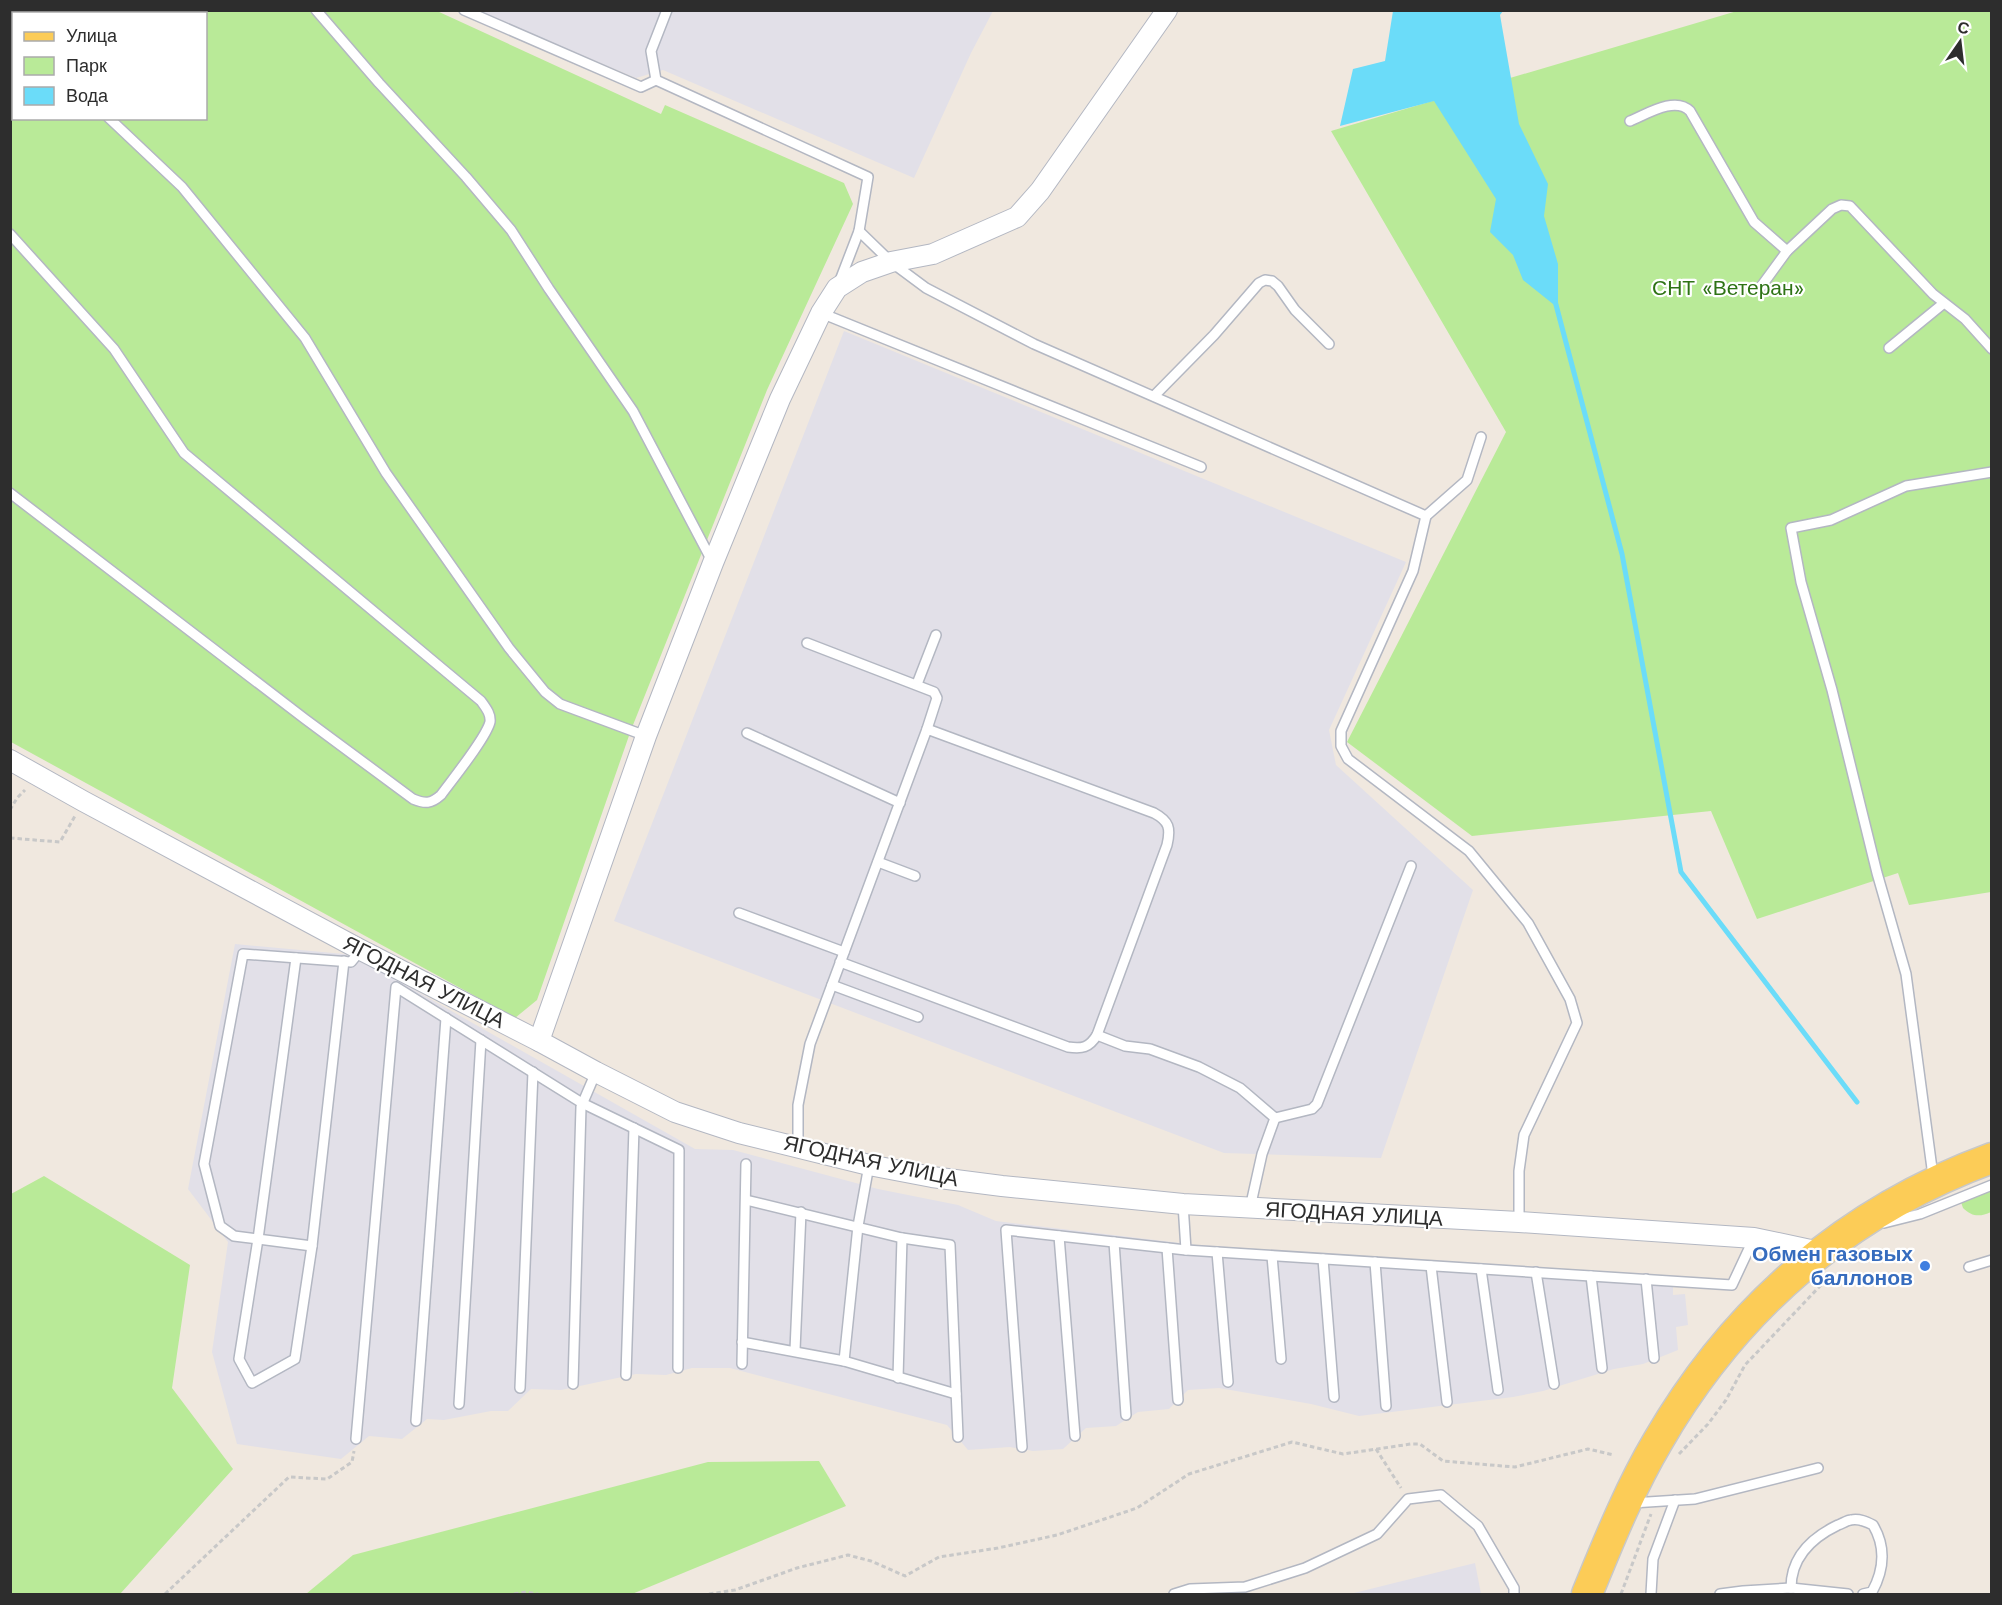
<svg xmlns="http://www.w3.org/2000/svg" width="2002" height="1605" viewBox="0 0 2002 1605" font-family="'Work Sans',sans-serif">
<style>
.industrial{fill:#e2e0e8}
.green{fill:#b9ea98;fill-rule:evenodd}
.water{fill:#6bdcf9}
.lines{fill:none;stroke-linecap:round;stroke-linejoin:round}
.stream{stroke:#6bdcf9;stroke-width:5}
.lane-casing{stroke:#b3b7c2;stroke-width:12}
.street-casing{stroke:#b3b7c2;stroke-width:22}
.primary-casing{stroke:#c8c8c8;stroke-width:33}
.path{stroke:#c8c8c8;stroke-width:3;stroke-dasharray:4.5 3;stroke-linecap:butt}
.lane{stroke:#fff;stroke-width:9}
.street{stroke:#fff;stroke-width:20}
.primary{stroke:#fccc57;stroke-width:30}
.shop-dot{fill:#3f7fe0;stroke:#fff;stroke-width:2}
.labels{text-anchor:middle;stroke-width:4.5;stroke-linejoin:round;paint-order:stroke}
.park-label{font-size:21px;fill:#2e7315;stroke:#fff}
.street-label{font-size:21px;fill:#2d2d2d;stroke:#fff}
.shop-label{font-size:21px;font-weight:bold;fill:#366cbe;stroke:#fff;text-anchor:end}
</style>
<rect width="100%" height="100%" fill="#f0e8df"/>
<g class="industrial">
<path d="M477,11H993L971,53L914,178L663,70L636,78Z"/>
<path d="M844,331L1406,562L1329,730L1336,765L1473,890L1381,1158L1224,1153L614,921Z"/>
<path d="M235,944L344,954L388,975L695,1149L733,1150L878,1189L958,1205L996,1221L1197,1245L1673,1277V1295L1685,1294L1688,1325L1676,1327L1678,1350L1643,1364L1614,1369L1543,1391L1513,1397L1359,1416L1311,1404L1219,1388L1188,1390L1169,1409L1138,1412L1116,1426L1086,1428L1063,1449L1033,1451L1010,1447L968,1450L947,1425L730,1368H692L666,1375L636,1374L561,1390L531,1389L508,1411H491L444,1420L427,1419L402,1439L369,1436L341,1459L237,1444L212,1352L228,1242L188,1189Z"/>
<path d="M1475,1563L1481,1594H1350Z"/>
</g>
<g class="green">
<path d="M10,11H437L661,114L665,105L844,183L853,204L767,390L631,730L537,1000L515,1018L11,742ZM14,14H206V118H14Z"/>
<path d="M1737,11H1991V892L1909,905L1898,873L1757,919L1711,811L1472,836L1347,742L1506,432L1331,131Z"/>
<path d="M44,1176L190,1265L172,1388L233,1469L120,1594H11V1194Z"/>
<path d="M1991,1190V1212C1980,1217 1972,1217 1963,1208L1961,1202Z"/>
<path d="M819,1461L846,1506L632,1594H306L353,1555L708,1462Z"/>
</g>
<path class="water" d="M1393,11H1503L1500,15L1519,124L1548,184L1544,216L1558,264V308L1523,280L1513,255L1490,232L1496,199L1434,101L1340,126L1353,69L1385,61Z"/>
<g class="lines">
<path class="stream" d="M1555,301L1622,554L1681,872L1857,1102"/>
<defs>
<g id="lane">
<path d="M316,10L379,83L466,177L511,230L549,289L633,411L712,561"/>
<path d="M464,10L641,87L656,80"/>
<path d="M667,10L651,51L656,80L868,177L859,231L839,283"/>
<path d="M10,27L14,29"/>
<path d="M109,118L182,187L305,338L386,473L509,648L545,692L560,704L646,736"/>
<path d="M1630,121C1647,114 1675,96 1690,111L1754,222L1787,251"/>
<path d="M859,231L891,262L926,288L1034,344L1426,516L1467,480L1481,437"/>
<path d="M10,234L114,349L184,453L481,701C486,708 491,714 490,722C486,738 452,780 441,795C431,804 425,804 413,799L305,719L10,493"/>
<path d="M1760,288L1787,251L1832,209L1841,205L1850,206L1933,294L1965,319L1992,349"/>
<path d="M821,313L1201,467"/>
<path d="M1889,348L1944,303"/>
<path d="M1154,396L1214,335L1259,283L1265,280L1272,281L1278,286L1295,310L1329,344"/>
<path d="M1426,516L1413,571L1341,731V746L1348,759L1469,851L1528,923L1570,999L1577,1023L1524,1135L1519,1171V1222"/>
<path d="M807,643L934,692L937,698L927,729"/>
<path d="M917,684L936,635"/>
<path d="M747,733L900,803"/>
<path d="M878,862L915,876"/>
<path d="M739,913L844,952"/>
<path d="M296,958L258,1239L239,1359L252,1383L295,1359L312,1246L344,961"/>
<path d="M832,985L918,1017"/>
<path d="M1097,1035L1125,1046L1150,1049L1199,1067L1240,1088L1275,1118L1262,1154L1250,1208"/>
<path d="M1275,1118L1312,1109L1317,1104L1411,866"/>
<path d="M798,1147V1105L810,1044L927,729L1154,813C1169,821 1171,828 1167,845L1097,1035C1089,1048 1082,1049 1068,1047L840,962"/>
<path d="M1933,1176L1906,974L1877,873L1832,690L1801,582L1791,528L1831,520L1906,486L1992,472"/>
<path d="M746,1200L902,1238L950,1245L958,1437"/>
<path d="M1183,1204L1186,1250"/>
<path d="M1884,1223L1920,1214L1992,1185"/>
<path d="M1059,1236L1075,1436"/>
<path d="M1114,1242L1126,1415"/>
<path d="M312,1246L234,1236L220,1226L204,1164L243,954L351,962L361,950"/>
<path d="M1167,1248L1178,1400"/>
<path d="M1217,1252L1228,1382"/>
<path d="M1272,1256L1281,1359"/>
<path d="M1323,1259L1334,1397"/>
<path d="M1375,1262L1386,1406"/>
<path d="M1431,1266L1447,1402"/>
<path d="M1969,1267L1992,1260"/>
<path d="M1481,1269L1498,1390"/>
<path d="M1536,1272L1554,1384"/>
<path d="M1591,1276L1602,1368"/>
<path d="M1646,1279L1654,1358"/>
<path d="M742,1342L844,1361L956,1394"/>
<path d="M795,1350L801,1212"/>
<path d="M844,1361L858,1226L869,1165"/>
<path d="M742,1364L746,1164"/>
<path d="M626,1375L634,1128"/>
<path d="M898,1378L902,1238"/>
<path d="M573,1384L581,1107L596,1072"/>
<path d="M520,1388L533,1072"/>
<path d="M459,1404L481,1040"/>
<path d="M416,1421L446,1018"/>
<path d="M356,1439L396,987L582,1103L679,1150L678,1368"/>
<path d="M1022,1447L1006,1230L1186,1250L1732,1285L1754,1238"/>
<path d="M1632,1503L1695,1499L1818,1468"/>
<path d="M1791,1588C1791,1557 1811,1538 1838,1525C1842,1524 1847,1520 1851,1520C1859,1518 1867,1522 1873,1525C1886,1547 1884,1570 1872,1592L1863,1594"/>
<path d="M1174,1594L1190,1589L1245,1587L1305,1568L1377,1534L1408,1499L1441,1495L1478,1526L1514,1588V1594"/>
<path d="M1651,1594L1653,1559L1675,1500"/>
<path d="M1720,1594L1743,1591L1791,1588L1848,1594"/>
</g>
<g id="street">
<path d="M10,760L83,801L361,950L539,1041L596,1072L675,1112L739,1133L869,1165L932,1177L1002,1186L1183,1204L1519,1222L1754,1238L1820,1252"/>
<path d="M539,1041L646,736L713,563L780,399L821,313L837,288L862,272L891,262L933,254L1017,217L1040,191L1167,10"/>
</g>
<path id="primary" d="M1587,1594C1608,1543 1629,1490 1658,1441C1735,1308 1847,1211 1992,1158"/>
</defs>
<use href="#lane" class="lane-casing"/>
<use href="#street" class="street-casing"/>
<use href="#primary" class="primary-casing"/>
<g class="path">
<path d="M10,810L17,798L25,790"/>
<path d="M10,838L60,842L75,816"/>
<path d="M10,1406V1407"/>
<path d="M1376,1449L1401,1488"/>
<path d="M1679,1454L1708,1424L1726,1400L1745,1365L1821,1285"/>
<path d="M165,1594L289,1477L327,1479L352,1462L354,1451"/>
<path d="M514,1594L526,1592L538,1594"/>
<path d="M709,1594L735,1590L797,1568L848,1555L871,1561L905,1576L939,1557L998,1548L1057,1535L1137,1508L1189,1474L1292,1442L1343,1454L1411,1444H1420L1443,1461L1515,1467L1588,1449L1614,1455"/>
<path d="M1621,1594L1651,1514"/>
</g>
<use href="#lane" class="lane"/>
<use href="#street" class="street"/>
<use href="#primary" class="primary"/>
</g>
<circle class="shop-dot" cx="1925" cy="1266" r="6"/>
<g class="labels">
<g class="park-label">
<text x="1728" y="295">СНТ «Ветеран»</text>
</g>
<g class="street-label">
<text transform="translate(424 982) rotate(27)" y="7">ЯГОДНАЯ УЛИЦА</text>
<text transform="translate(871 1161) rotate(12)" y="7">ЯГОДНАЯ УЛИЦА</text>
<text transform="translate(1354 1214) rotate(3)" y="7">ЯГОДНАЯ УЛИЦА</text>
</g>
<g class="shop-label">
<text x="1913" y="1261">Обмен газовых<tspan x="1913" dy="24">баллонов</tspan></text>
</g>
</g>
<rect width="2002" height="1605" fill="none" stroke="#2d2d2d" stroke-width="24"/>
<rect x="12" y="12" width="195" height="108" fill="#ffffff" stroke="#ababab" stroke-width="1.5"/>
<rect x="24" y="32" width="30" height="9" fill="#fccc57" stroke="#ababab" stroke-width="1.5"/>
<text x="66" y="42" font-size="18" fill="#2d2d2d">Улица</text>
<rect x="24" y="57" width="30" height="18" fill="#b9ea98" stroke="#ababab" stroke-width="1.5"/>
<text x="66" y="72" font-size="18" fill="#2d2d2d">Парк</text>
<rect x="24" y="87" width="30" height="18" fill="#6bdcf9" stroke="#ababab" stroke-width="1.5"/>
<text x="66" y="102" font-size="18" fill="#2d2d2d">Вода</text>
<g transform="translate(1960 42) rotate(14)" stroke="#ffffff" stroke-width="4.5" paint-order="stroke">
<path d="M0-4.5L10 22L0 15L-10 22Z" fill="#2d2d2d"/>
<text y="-9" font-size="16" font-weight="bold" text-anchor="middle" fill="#2d2d2d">С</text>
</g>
</svg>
